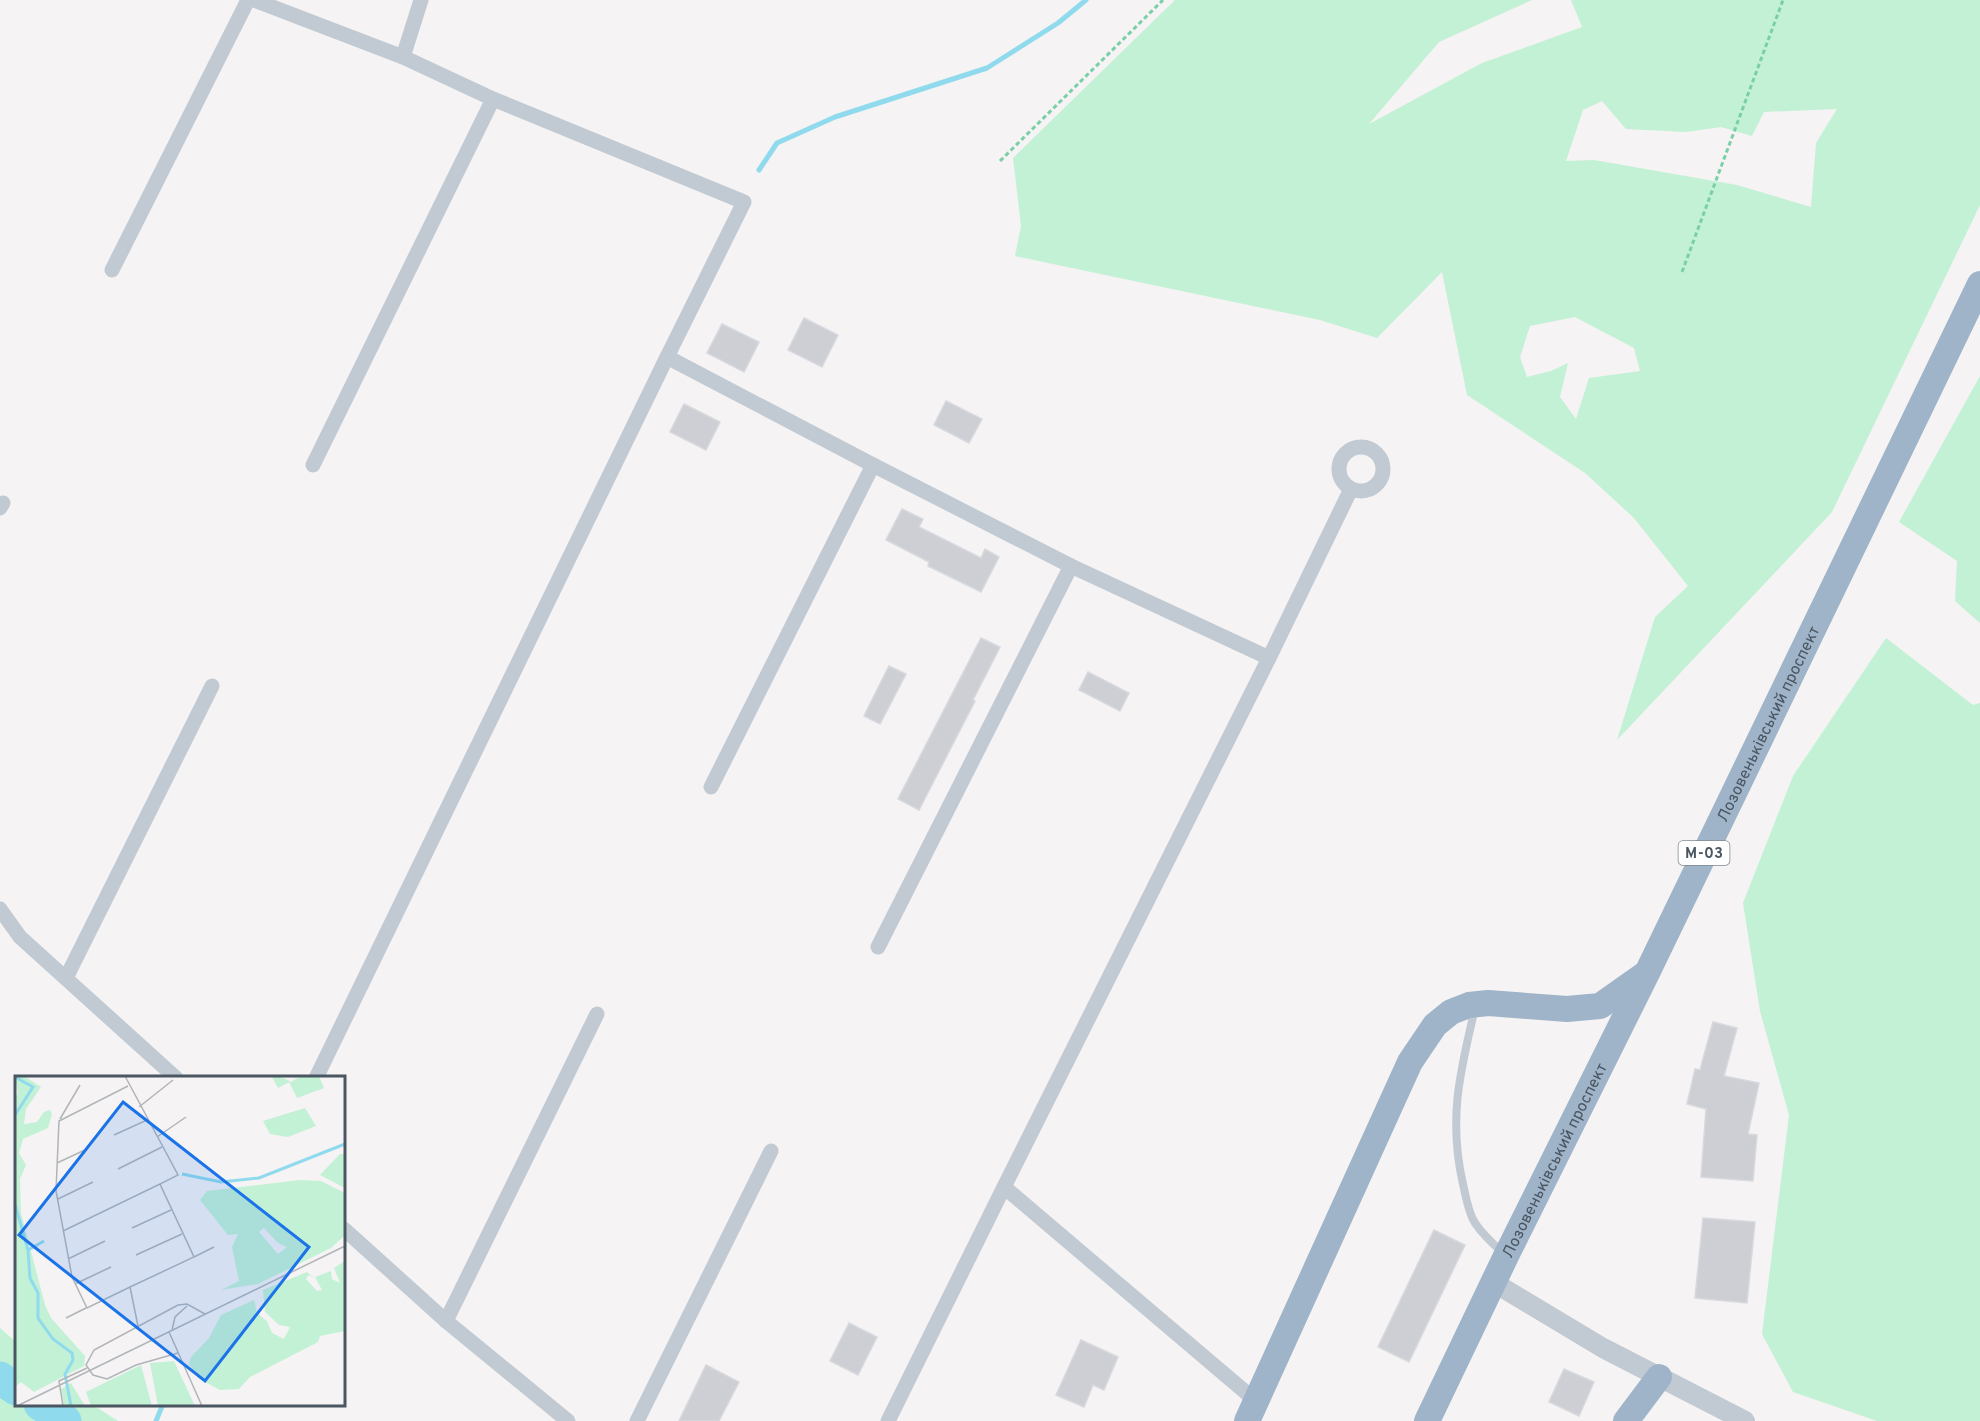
<svg xmlns="http://www.w3.org/2000/svg" width="1980" height="1421" viewBox="0 0 1980 1421" font-family="Overpass,sans-serif">
<style>
.green{fill:#c3f1d5;fill-rule:evenodd}
.lines{fill:none;stroke-linecap:round;stroke-linejoin:round}
.stream{stroke:#90daee;stroke-width:5}
.river{stroke:#90daee;stroke-width:33}
.building{fill:#cdcfd5;stroke:#d7d9de;stroke-width:1.5}
.path{stroke:#7ad0a6;stroke-width:3;stroke-dasharray:4.5 3;stroke-linecap:butt}
.service{stroke:#c1cad2;stroke-width:8}
.minor{stroke:#c1cad2;stroke-width:15}
.tertiary{stroke:#c1cad2;stroke-width:20}
.trunk{stroke:#9fb4c9;stroke-width:26}
.labels{text-anchor:middle;stroke-width:5;stroke-linejoin:round;paint-order:stroke}
.shield{fill:#fff;stroke:#808990;stroke-width:1.5}
.shield-label{font-size:15px;font-weight:bold;fill:#4a5661}
.street-label{font-size:16px;fill:#4a5661;stroke:#fff}
.inset-river{fill:none;stroke:#90daee;stroke-width:3}
.inset-road{fill:none;stroke:#b1b4b9;stroke-width:1.5}
.view{fill:#1a73e8;fill-opacity:0.15;stroke:#1a73e8;stroke-width:3}
.inset-edge{fill:none;stroke:#4a5661;stroke-width:3}
</style>
<rect width="100%" height="100%" fill="#f5f3f3"/>
<g class="green">
<path d="M1175,0H1532L1439,42L1369,124L1482,63L1582,27L1571,0H1980V205L1832,512L1617,740L1655,617L1688,586L1633,517L1585,473L1467,395L1442,272L1377,338L1320,320L1015,256L1021,226L1013,158ZM1602,101L1626,129L1686,132L1721,127L1752,136L1764,112L1837,109L1816,143L1811,207L1737,185L1594,160L1566,161L1583,110ZM1575,317L1634,348L1640,371L1589,378L1576,419L1560,397L1568,363L1551,371L1527,377L1520,357L1530,326Z"/>
<path d="M1980,376V623L1955,601L1957,561L1899,522Z"/>
<path d="M1886,638L1973,705L1980,703V1421H1877L1793,1392L1762,1334L1789,1115L1760,1011L1743,903L1793,776Z"/>
<path d="M0,1328L16,1342V1404L93,1405L118,1421H0Z"/>
</g>
<g class="lines">
<g class="stream">
<path d="M759,170L777,143L835,117L987,68L1058,23L1086,0"/>
<path d="M156,1421L163,1404"/>
</g>
<g class="river">
<path d="M0,1378L16,1389"/>
<path d="M40,1404L65,1421"/>
</g>
</g>
<g class="building">
<path d="M804,318L838,335L822,367L788,350Z"/>
<path d="M722,324L759,342L744,372L707,353Z"/>
<path d="M946,401L982,419L969,443L934,425Z"/>
<path d="M684,404L720,422L706,450L670,432Z"/>
<path d="M902,509L923,519L919,527L981,558L985,549L999,557L981,592L928,566L929,562L886,540Z"/>
<path d="M981,638L1000,647L973,700L975,701L919,810L898,799Z"/>
<path d="M889,666L906,674L880,724L864,716Z"/>
<path d="M1088,672L1129,693L1120,711L1079,690Z"/>
<path d="M1713,1022L1737,1028L1724,1076L1759,1083L1748,1134L1757,1135L1753,1181L1701,1177L1706,1109L1687,1104L1695,1069L1700,1070Z"/>
<path d="M1703,1218L1755,1222L1747,1303L1695,1298Z"/>
<path d="M1434,1230L1465,1245L1409,1362L1378,1347Z"/>
<path d="M849,1323L877,1337L858,1375L830,1361Z"/>
<path d="M1081,1340L1118,1357L1104,1390L1093,1385L1084,1407L1056,1395Z"/>
<path d="M706,1365L739,1382L719,1421H679Z"/>
<path d="M1564,1369L1594,1382L1579,1416L1549,1402Z"/>
</g>
<g class="lines">
<g class="path">
<path d="M1000,161L1163,0"/>
<path d="M1682,272L1783,0"/>
</g>
<path class="service" d="M1475,1008C1460,1072 1448,1119 1463,1184C1466,1197 1468,1212 1475,1223C1483,1235 1493,1244 1503,1253"/>
<g class="minor">
<path d="M254,0L403,57L493,99L744,202L667,357L873,465L1071,566L1269,658L1004,1187L1256,1401"/>
<path d="M403,57L421,0"/>
<path d="M112,270L248,0"/>
<circle cx="1361" cy="469" r="22"/>
<path d="M313,465L493,99"/>
<path d="M0,508L3,503"/>
<path d="M1269,658L1351,489"/>
<path d="M711,787L873,465"/>
<path d="M0,909L20,937L176,1078"/>
<path d="M878,947L1071,566"/>
<path d="M66,978L212,686"/>
<path d="M316,1078L667,357"/>
<path d="M344,1229L446,1321L568,1421"/>
<path d="M446,1321L597,1014"/>
<path d="M637,1421L771,1151"/>
<path d="M888,1421L1004,1187"/>
</g>
<path class="tertiary" d="M1493,1282L1603,1348L1745,1421"/>
<g class="trunk">
<path d="M1247,1421L1410,1062L1435,1025L1451,1012L1469,1005L1488,1003L1567,1009L1600,1006L1644,975"/>
<path id="s1" d="M1427,1421L1506,1256L1647,973L1980,284"/>
<path d="M1626,1421L1659,1377"/>
</g>
</g>
<g class="labels">
<rect class="shield" x="1678.5" y="841" width="51" height="24" rx="4.5"/>
<g class="shield-label">
<text x="1704" y="858">М-03</text>
</g>
<g class="street-label">
<text dy="6" stroke="none"><textPath href="#s1" startOffset="776">Лозовеньківський проспект</textPath></text>
<text dy="6" stroke="none"><textPath href="#s1" startOffset="290">Лозовеньківський проспект</textPath></text>
</g>
</g>
<g transform="translate(15 1076)">
<rect width="330" height="330" fill="#f5f3f3"/>
<path d="M0,0H9L26,11L11,33L9,48L22,46L29,36L35,34L37,38L33,52L8,63L4,77L11,89L5,103L6,137L30,229L36,242L70,280L69,290L19,316L6,306L0,311V22L3,17ZM265,0L276,6L286,0H304L309,12L282,22L274,6L263,12L257,1ZM290,32L301,50L273,61L255,58L248,45ZM325,78H330V112L305,99ZM285,104L306,105L330,117V159L316,172L243,208L206,214L224,205L217,171L223,158L213,159L185,124L192,115ZM249,152L263,167L272,171L263,178L244,156ZM330,185V255L305,260L303,266L235,301L224,313L205,314L183,302L174,288L176,281L194,262L206,239L239,224L242,237L252,245L257,257L269,263L275,251L264,249L250,236L248,214L292,196L299,202L294,199L291,203L302,215L307,214L300,201L316,195L317,203L325,207L319,192ZM159,285L180,330H143L135,287ZM126,289L137,330H76L71,316ZM56,307L70,330H49L46,313Z" fill="#c3f1d5" fill-rule="evenodd"/>
<path class="inset-river" d="M0,1L18,11L0,39M167,98L206,106L244,102L330,68M0,128L13,174L15,202L23,217V242L38,263L57,277L58,284L50,298L56,330M13,174L29,165"/>
<path class="inset-road" d="M110,0L163,99L145,108L179,181L115,211L123,250M113,10L44,45L41,115L57,201L72,232L115,211M124,31L158,4M45,43L65,9M99,59L132,44M142,61L171,41M42,87L72,73M103,93L147,71M43,123L78,106M117,152L156,134M48,155L145,108M121,179L167,158M179,181L199,171M53,183L90,165M60,208L96,191M51,242L71,232M157,254L160,241L172,230M154,256L187,330M163,277L121,289L92,303L78,299L71,289L79,274L163,229L172,228L190,238M2,330L330,170M48,330L44,305L72,292"/>
<path class="view" d="M108,26L294,171L190,305L4,159Z"/>
<rect width="330" height="330" class="inset-edge"/>
</g>
</svg>
